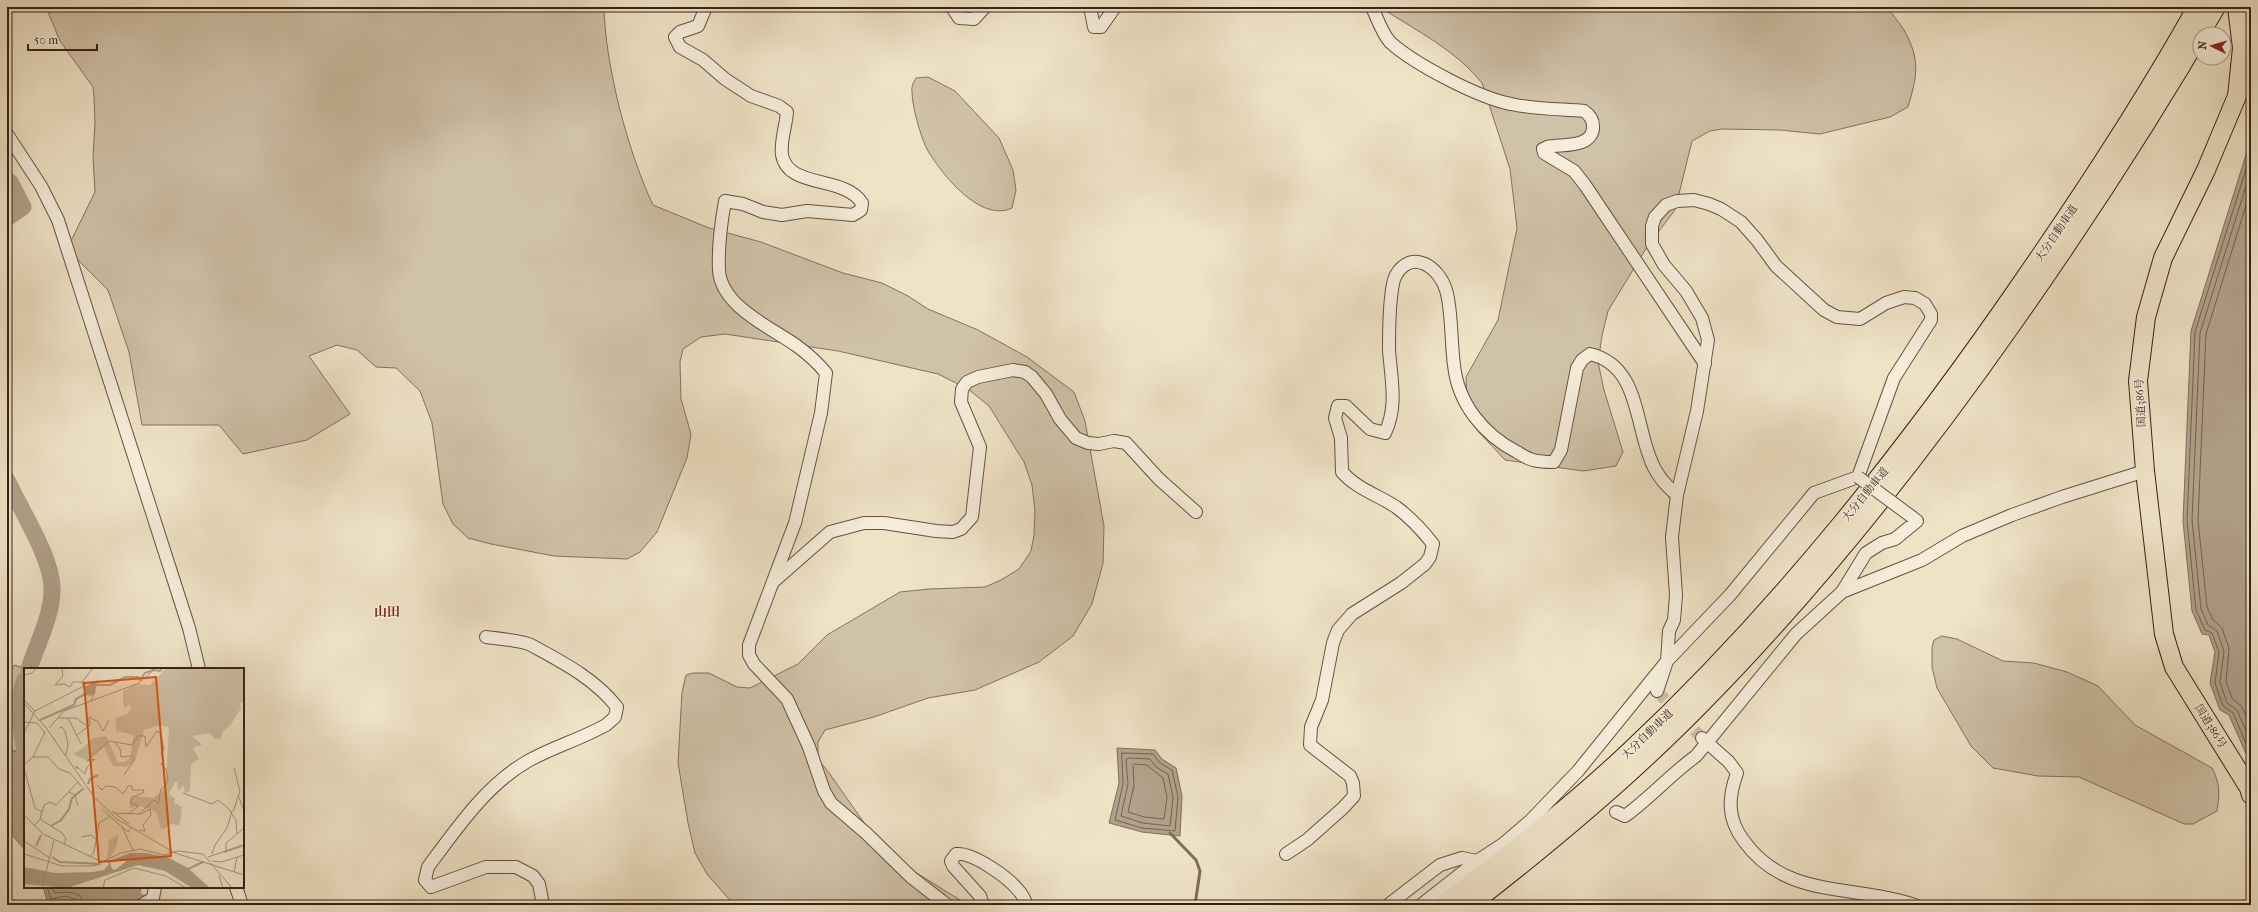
<svg xmlns="http://www.w3.org/2000/svg" width="2258" height="912" viewBox="0 0 2258 912" font-family="'IM FELL French Canon','Noto Serif JP',serif">
<style>
.green{fill:#d0c2a8;stroke:#85715f}
.water{fill:#b1a18a;stroke:#816d5c}
.lines{fill:none;stroke-linecap:round;stroke-linejoin:round}
.shore{stroke:#766050;stroke-width:1}
.stream{stroke:#816d5c;stroke-width:3}
.river{stroke:#b1a18a;stroke-width:17}
.minor-tunnel{stroke:#cbbca3;stroke-width:12;stroke-dasharray:12 6;stroke-linecap:butt}
.minor-casing{stroke:#675142;stroke-width:14}
.highway-casing{stroke:#3a2016;stroke-width:20}
.minor{stroke:#f5edda;stroke-width:12}
.highway{stroke:#efe3c6;stroke-width:18}
.minor-bridge-casing{stroke:#675142;stroke-width:14;stroke-linecap:butt}
.minor-bridge{stroke:#f5edda;stroke-width:12}
.labels{text-anchor:middle;stroke-width:3;stroke-linejoin:round;paint-order:stroke}
.street-label{font-size:11px;fill:#3a2016;stroke:#f5edda}
.quarter-label{font-size:13px;font-weight:bold;fill:#7a1f14;stroke:#f5edda}
.inset-river{fill:none;stroke:#b1a18a;stroke-width:2}
.inset-road{fill:none;stroke:#a79580;stroke-width:1}
.view{fill:#df560c;fill-opacity:0.15;stroke:#df560c;stroke-width:2}
.inset-edge{fill:none;stroke:#3a2016;stroke-width:2}
</style>
<rect width="100%" height="100%" fill="#efe3c6"/>
<filter id="stains"><feTurbulence type="fractalNoise" baseFrequency=".005" numOctaves="4"/><feColorMatrix values="0 0 0 0 .2 0 0 0 0 .09 0 0 0 0 .02 0 0 0 .5 -.17"/></filter>
<radialGradient id="worn" r=".72"><stop offset=".6" stop-color="#630" stop-opacity="0"/><stop offset="1" stop-color="#630" stop-opacity=".3"/></radialGradient>
<g class="green">
<path d="M46,7H604C605,65 628,152 653,205L709,228L761,242L843,273L882,283L908,296L928,309L978,330L1027,357L1074,392L1085,421L1104,526L1103,563L1092,604L1073,636L1039,662L975,690L928,698L874,717L825,730L818,742V760L827,770L891,861L903,870L915,872L968,905H734L707,874L695,853L688,823L678,763L682,692L686,675L693,673H709L737,687L750,688L798,664L827,635L900,592L929,589L985,587L1001,580L1019,569L1031,551L1034,535L1035,511L1032,485L1024,462L989,406L968,389L938,374L838,351L725,334L701,337L683,349L680,362L681,399L691,434L687,458L657,532L640,552L627,559L554,556L491,544L468,538L453,524L443,504L432,423L420,391L396,368L376,367L357,350L337,345L309,356L350,414L307,440L243,454L219,425H142L129,352L108,290L67,249L95,192L93,157L95,122L94,97L93,87L60,41Z"/>
<path d="M1380,7H1888C1892,15 1899,22 1904,30C1921,60 1917,76 1908,107L1890,117L1820,134L1780,130L1722,129L1710,131L1692,141L1675,210L1647,247L1608,311L1602,336L1598,362L1604,390L1623,452L1616,466L1583,471L1505,460L1476,429L1467,404L1466,377L1498,320L1517,228L1510,169L1482,83C1456,50 1415,30 1380,7Z"/>
<path d="M928,77L955,91L999,138L1013,170L1016,190L1012,208C980,223 942,174 928,151C921,139 912,106 912,92C911,86 914,82 916,78Z"/>
<path d="M1942,636L1957,639L2003,661L2034,663L2067,672L2098,686L2135,725L2212,768C2220,783 2220,794 2217,811L2193,824H2184L2079,777L2038,776L1993,768L1971,746L1937,688L1932,667V647L1934,640Z"/>
<path d="M14,665L27,669H25V746L22,751H7V678Z"/>
</g>
<g class="water">
<path d="M2251,101V765L2229,715L2220,710L2210,683L2215,652L2209,635L2202,634L2192,611L2183,521L2191,331L2249,145L2246,113Z"/>
<path d="M25,746V850L7,829V751H21Z"/>
<path d="M1117,748L1155,750L1162,759L1176,768L1182,796L1180,836L1142,832L1109,823L1119,783Z"/>
<path d="M43,887H141L140,892L121,905H78L66,900L48,904Z"/>
</g>
<g class="lines">
<g class="shore">
<path d="M2251,153L2195,332L2187,521L2196,610L2205,630L2212,633L2219,652L2215,683L2223,706L2233,713L2251,755"/>
<path d="M2251,170L2200,333L2192,520L2201,609L2208,625L2217,631L2224,651L2220,682L2227,703L2237,710L2251,742"/>
<path d="M2251,189L2206,334L2198,520L2207,607L2213,620L2222,628L2229,648L2226,681L2232,698L2242,707L2251,727"/>
<path d="M1122,753L1153,754L1160,763L1172,770L1178,797L1175,831L1142,828L1115,820L1123,784Z"/>
<path d="M1129,758L1150,759L1156,767L1168,774L1173,797L1170,826L1143,823L1121,816L1128,784L1126,760Z"/>
<path d="M1135,764L1147,765L1163,778L1167,797L1164,819L1144,817L1128,812L1134,785L1133,766Z"/>
<path d="M47,887L51,899L66,896L77,900L79,905"/>
<path d="M52,887L55,893C66,892 83,890 84,905"/>
</g>
<path class="stream" d="M1170,833L1196,860L1200,871L1195,905"/>
<g class="river">
<path d="M7,180L10,182L23,207L7,218"/>
<path d="M7,480C20,509 53,559 52,590C52,616 37,644 29,669"/>
<path d="M25,680L17,704L25,751"/>
<path d="M125,887L141,905"/>
</g>
<path class="minor-tunnel" d="M1657,691L1701,737"/>
<defs>
<g id="minor">
<path d="M706,7L698,26L680,32L675,37L680,47L703,60L725,79L751,96L779,106L787,112C786,126 780,142 782,155C788,189 844,175 862,203L861,210L853,215L807,211L782,215L763,212L743,204L725,201C721,223 718,249 719,271C722,307 772,328 797,346C808,354 817,362 826,373L821,413L795,523L749,645V655L754,664L787,699L809,747L824,791L831,803L866,833L911,877L947,905"/>
<path d="M952,7L959,18L974,19L985,7"/>
<path d="M1090,7L1094,27H1101L1115,7"/>
<path d="M1372,7C1377,18 1382,33 1390,42C1414,64 1479,98 1511,104C1534,109 1560,109 1584,111C1596,119 1597,136 1582,142C1572,146 1558,145 1547,147L1543,149L1544,153L1574,171L1585,185L1705,364"/>
<path d="M7,134L41,186L58,220L173,578L189,628L199,669"/>
<path d="M773,582L830,532L864,523H884L936,531L953,532L961,529L972,517L980,447L961,402L962,389L967,382L978,377L1013,370L1025,372L1032,377L1046,394L1060,419L1076,438L1088,443L1099,444L1114,441L1126,443L1159,479L1196,512"/>
<path d="M1842,592L1866,553L1882,543L1895,539L1917,521L1912,517"/>
<path d="M486,637C495,638 524,641 531,645C562,662 594,678 617,707L615,717L606,725C581,739 553,747 528,761C486,785 457,828 428,867L425,880L431,887L486,867H516L533,876L539,884L543,905"/>
<path d="M1702,738L1729,762L1737,773C1728,798 1727,819 1744,841C1786,900 1855,884 1915,905"/>
<path d="M1616,812L1625,816C1650,798 1671,774 1696,756L1796,634L1842,592L1922,560L1962,536L2012,515L2062,497L2145,471"/>
<path d="M1286,854L1307,840L1343,808L1354,796L1353,783L1350,776L1310,745L1311,727L1322,700L1333,643L1338,630L1352,614L1401,583L1425,564L1430,557L1433,544C1422,530 1411,518 1396,507C1378,495 1357,489 1342,472L1341,438L1335,418L1338,406H1346L1370,429L1385,433C1398,407 1391,378 1389,350C1389,332 1389,315 1391,298C1392,291 1392,282 1396,275C1412,248 1439,267 1446,290C1452,309 1451,345 1454,365C1458,404 1484,435 1517,452C1522,455 1528,459 1533,460C1540,462 1548,462 1554,462L1561,450L1577,368L1582,360L1590,354C1638,365 1635,421 1650,458C1655,473 1665,485 1677,495"/>
<path d="M236,887L242,905"/>
<path d="M142,905L153,898L155,887"/>
<path d="M983,905L980,896L953,866L951,861L956,854C973,852 1009,878 1019,891C1023,895 1025,901 1027,905"/>
<path d="M1388,905L1440,865L1462,858L1477,861"/>
<path d="M1421,905L1477,861L1503,844L1530,821L1578,771L1667,661L1730,595L1814,493L1858,477L1894,378L1931,320V314L1925,304L1915,298L1904,297L1886,303L1860,319L1837,317L1824,310L1776,266L1757,240L1741,222L1721,209L1709,204L1694,200L1677,201L1666,205L1655,217L1652,226V244L1664,265L1686,291L1702,318L1708,340L1697,411L1677,495L1672,537L1676,595L1674,620L1669,631L1667,661L1657,691"/>
</g>
<g id="highway">
<path d="M2237,7L2242,48L2237,96L2206,170L2163,258L2146,317L2138,381L2145,471L2164,634L2174,667L2249,788L2251,795"/>
<path d="M1443,905C1507,856 1572,806 1631,750C1781,609 1909,447 2025,278C2086,190 2145,100 2197,7"/>
<path d="M1470,905C1549,844 1627,779 1697,708C1815,589 1919,457 2015,320C2086,219 2154,114 2216,7"/>
</g>
</defs>
<use href="#minor" class="minor-casing"/>
<use href="#highway" class="highway-casing"/>
<use href="#minor" class="minor"/>
<use href="#highway" class="highway"/>
<defs>
<path id="minor-bridge" d="M1858,477L1912,517"/>
</defs>
<use href="#minor-bridge" class="minor-bridge-casing"/>
<use href="#minor-bridge" class="minor-bridge"/>
</g>
<g class="labels">
<g class="street-label">
<text transform="translate(2056 233) rotate(-56)" y="4">大分自動車道</text>
<text transform="translate(2140 403) rotate(-93)" y="4">国道386号</text>
<text transform="translate(1865 494) rotate(-51)" y="4">大分自動車道</text>
<text transform="translate(2211 726) rotate(58)" y="4">国道386号</text>
<text transform="translate(1647 734) rotate(-44)" y="4">大分自動車道</text>
</g>
<g class="quarter-label">
<text x="387" y="616">山田</text>
</g>
</g>
<g transform="translate(24 668)">
<rect width="220" height="220" fill="#efe3c6"/>
<path d="M142,0H220V34L216,35L217,40L206,58L199,63L197,70L191,71L186,65L168,68L178,77L169,80L175,91L167,96L166,123L161,125L159,116L155,123L153,114H151L145,126L151,131L150,135L158,139L156,155L155,157L146,156L139,161L136,159L132,144L116,138L106,140V131L112,128L129,130L138,124L142,114L145,59L135,57L120,62L111,93L102,99L89,98L80,79L70,86L65,94L49,86L58,81L69,70L82,68L94,94H101L106,90L110,67L92,63V50L104,45L107,40L106,36L101,40L99,36V23L112,16L126,17ZM95,166L92,180L86,189L83,190L85,172Z" fill="#d0c2a8"/>
<path d="M73,12L71,26H63L61,19ZM106,185H121L143,189L164,200L186,220H168L141,203L114,197L43,220L0,216V199L31,205L69,204L80,202L85,196L83,194ZM104,192L91,202L88,201L86,194Z" fill="#b1a18a" fill-rule="evenodd"/>
<path class="inset-river" d="M70,17H86L101,9H114L116,12L121,5L129,2L136,3L138,0M16,52L50,37L52,31L63,25M64,116L66,111L74,107M27,158L37,152L45,141L48,130L60,120M12,178L17,167M200,184L220,177M28,189L36,194L77,196M162,202L179,194"/>
<path class="inset-road" d="M38,0L39,8L31,17L40,16L46,19L49,14H58M0,7L8,5L12,0M0,32L11,43M67,32L70,27H62L58,14L69,0M0,35L23,61L70,129L93,151L151,185L220,207M34,50H52L63,58M44,50L57,76M0,54L13,55L21,65M25,60L40,43L115,15L132,0M35,60L38,59L41,63L44,76L42,87M0,65L11,43L60,18M53,67L66,57L65,49L74,54L79,63L85,52M91,75L96,81L97,89L108,88L110,92L100,107M9,89H24L35,101L46,105L58,119M0,97L9,89L21,64M0,100L11,140L18,144M53,101L52,98L61,106L63,99L71,91L63,93L85,73L108,77L114,68H121L122,79L133,63L137,66L140,82L137,86L140,93L137,96L142,101L144,114L137,121L134,136L130,132L115,146M73,117L78,122L82,118L91,119L99,126L104,118H108V122H120L119,125L108,129L106,135L115,138L105,145M45,124L51,127L54,138M159,125L188,136L194,132L204,140L212,152L213,165M215,129L220,143M79,142L104,164L107,160M88,143L105,156M209,144L216,123L210,100M89,145L117,146L126,141L127,147L119,157L121,163L115,162M0,147L19,166L78,194L97,185L116,181L140,187L154,183L179,186L208,220M16,151L38,165L42,171L40,176M10,158L16,151L20,137L26,134L32,137L54,114M98,159L109,182M57,169L67,167L72,171M0,173L26,190M0,186L38,198H67L74,197L75,194M188,186L191,177L203,160L208,143M66,189L70,184L75,155L85,149M184,189L202,183V175L220,160M188,193L197,194L220,187M210,204L213,189M195,207L199,220M18,220L30,172M79,220L81,212L110,200L142,208L162,220"/>
<path class="view" d="M132,9L147,188L75,194L60,15Z"/>
<rect width="220" height="220" class="inset-edge"/>
</g>
<rect width="2258" height="912" fill="none" stroke="#efe3c6" stroke-width="24"/>
<rect x="8" y="8" width="2242" height="896" fill="none" stroke="#3a2016" stroke-width="2"/>
<rect x="12" y="12" width="2234" height="888" fill="none" stroke="#3a2016"/>
<g transform="translate(2212 46) rotate(275)"><circle r="19" fill="#f5edda" stroke="#aa9b8c"/>
<path d="M0-3L7 15L0 10L-7 15Z" fill="#8f2418"/>
<text y="-6" font-size="11" font-weight="bold" text-anchor="middle" fill="#3a2016">N</text>
</g>
<path d="M28 44v6h69v-6" fill="none" stroke="#3a2016" stroke-width="2"/>
<text x="34" y="44" font-size="12" fill="#3a2016" stroke="#f5edda" stroke-width="3" paint-order="stroke">50 m</text>
<rect width="100%" height="100%" filter="url(#stains)"/>
<rect width="100%" height="100%" fill="url(#worn)"/>
</svg>
